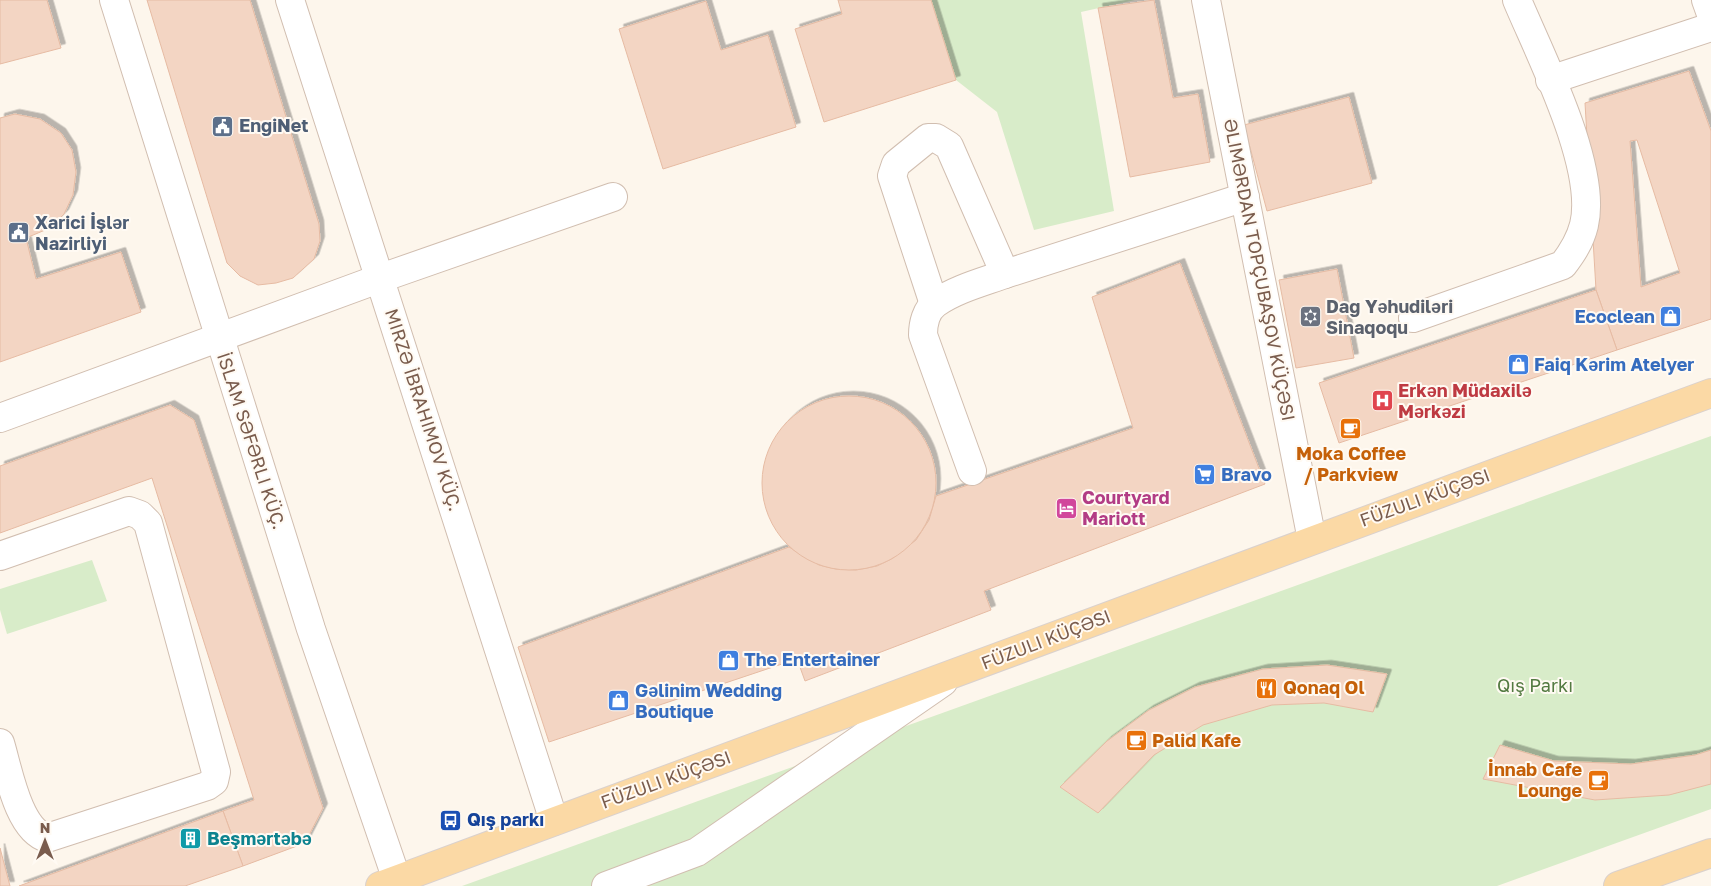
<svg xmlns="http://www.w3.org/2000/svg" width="1711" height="886" viewBox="0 0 1711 886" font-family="'Golos Text',sans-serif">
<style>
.green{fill:#d8ecc9}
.building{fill:#f3d5c3;stroke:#e6bba3;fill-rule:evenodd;filter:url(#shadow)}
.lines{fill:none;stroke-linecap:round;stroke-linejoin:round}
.minor-casing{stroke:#d1beb0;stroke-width:30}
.major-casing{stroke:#dad1cd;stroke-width:30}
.minor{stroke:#fff;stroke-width:28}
.major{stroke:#fbd9a5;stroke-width:28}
.labels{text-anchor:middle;stroke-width:4;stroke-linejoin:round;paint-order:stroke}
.service-label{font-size:18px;font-weight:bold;fill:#4e5e75;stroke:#fffaf3;text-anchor:start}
.street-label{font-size:18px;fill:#7a5c4d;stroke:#fffaf3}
.worship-label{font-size:18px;font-weight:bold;fill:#5b616d;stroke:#fffaf3;text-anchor:start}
.shop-label{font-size:18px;font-weight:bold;fill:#366cbe;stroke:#fffaf3;text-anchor:start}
.health-label{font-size:18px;font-weight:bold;fill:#be3a42;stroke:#fffaf3;text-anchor:start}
.food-label{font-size:18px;font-weight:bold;fill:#c56008;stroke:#fffaf3;text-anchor:start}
.hotel-label{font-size:18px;font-weight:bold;fill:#b23c85;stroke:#fffaf3;text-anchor:start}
.park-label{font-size:18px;fill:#537a41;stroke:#fffaf3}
.transit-label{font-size:18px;font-weight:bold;fill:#164399;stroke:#fffaf3;text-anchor:start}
.culture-label{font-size:18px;font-weight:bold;fill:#0d838f;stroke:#fffaf3;text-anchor:start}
</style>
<defs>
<filter id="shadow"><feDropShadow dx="4.5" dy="-4.5" stdDeviation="0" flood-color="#0004"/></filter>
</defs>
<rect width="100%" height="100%" fill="#fdf6ec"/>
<g class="green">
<path d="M931,0H1135L1081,12L1114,211L1034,230L997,112L956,80Z"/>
<path d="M1711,436V809L1497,886H462Z"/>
<path d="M92,560L107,601L7,634L0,610V589Z"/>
</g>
<g class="building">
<path d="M0,0H47L61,48L0,64Z"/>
<path d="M147,0H250L319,224L320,241L314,259L293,278L276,283L258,285L240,276L227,263Z"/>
<path d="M838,0H931L956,80L824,122L795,29L842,14Z"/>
<path d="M1154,0L1173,98L1198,94L1210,162L1130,177L1098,8Z"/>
<path d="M706,1L721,50L768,35L796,127L663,169L619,29Z"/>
<path d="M1689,71L1711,131V319L1617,350L1596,290L1585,103ZM1637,140L1680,273L1641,287L1630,141Z"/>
<path d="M1349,97L1372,183L1267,211L1244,125Z"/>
<path d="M15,114L40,119L61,133L72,150L76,172L73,195L64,214L50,228L26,238L36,279L121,252L141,312L0,362V118Z"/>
<path d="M1180,263L1265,484L984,591L991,610L805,681L797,659L549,742L518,647L789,547L819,565L836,569L856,570L877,566L893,558L916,540L929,520L936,496L1133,428L1092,297Z"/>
<path d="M1337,269L1354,358L1296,368L1279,280Z"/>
<path d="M1596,290L1617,350L1339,443L1319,383Z"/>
<circle cx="849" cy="483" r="87"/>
<path d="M170,405L194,420L323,808L305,843L243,866L223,811L254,800L152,478L0,533V466Z"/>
<path d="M1327,665L1387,674L1373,712L1324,703L1272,705L1203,725L1154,755L1098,813L1060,787L1107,741L1149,710L1195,687L1263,669Z"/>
<path d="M1500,745L1554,761L1631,764L1695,755L1711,750V784L1669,795L1595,800L1483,779Z"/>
<path d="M223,811L243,866L185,886H19Z"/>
<path d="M0,848L10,886H0Z"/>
</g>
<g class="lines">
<defs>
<g id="minor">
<path d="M114,0L311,629L397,880"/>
<path d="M290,0L554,821"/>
<path d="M1206,0L1312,540"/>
<path d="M1706,0L1711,14"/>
<path d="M1550,80L1711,27"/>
<path d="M934,304L892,176L896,164L928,138H936L949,146L1005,274"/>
<path d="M1413,318L1563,265C1573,252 1580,241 1584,225C1598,167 1540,55 1517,0"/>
<path d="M0,418L381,278L613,197"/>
<path d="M972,471L923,335C923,324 926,310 936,303C956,289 983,282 1005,274L1245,197"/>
<path d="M0,556L129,511L140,515L148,523L216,772L214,781L207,786L47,838C18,830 8,769 0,743"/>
<path d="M606,886L697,852L943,682"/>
</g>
<g id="major">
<path d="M380,886L1711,393"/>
<path d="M1618,886L1711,853"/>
</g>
</defs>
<use href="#minor" class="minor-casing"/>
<use href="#major" class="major-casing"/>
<use href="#minor" class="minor"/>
<use href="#major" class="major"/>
</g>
<defs>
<symbol id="civic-square" viewBox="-11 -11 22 22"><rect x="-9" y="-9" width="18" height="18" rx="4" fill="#5c6f8a" stroke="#fffaf3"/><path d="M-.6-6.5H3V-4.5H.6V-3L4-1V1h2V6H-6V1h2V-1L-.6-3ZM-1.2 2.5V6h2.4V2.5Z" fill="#fff"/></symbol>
<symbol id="synagogue-square" viewBox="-11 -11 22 22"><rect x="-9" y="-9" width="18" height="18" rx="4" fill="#6b7280" stroke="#fffaf3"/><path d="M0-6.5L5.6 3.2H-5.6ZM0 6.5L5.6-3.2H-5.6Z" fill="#fff"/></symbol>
<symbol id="shop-square" viewBox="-11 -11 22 22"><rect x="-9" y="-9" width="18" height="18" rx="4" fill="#3f7fe0" stroke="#fffaf3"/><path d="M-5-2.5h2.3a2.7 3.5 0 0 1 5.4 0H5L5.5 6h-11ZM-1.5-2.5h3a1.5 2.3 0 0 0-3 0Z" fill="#fff"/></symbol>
<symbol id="hospital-square" viewBox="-11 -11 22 22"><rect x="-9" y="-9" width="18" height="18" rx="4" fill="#e0444e" stroke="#fffaf3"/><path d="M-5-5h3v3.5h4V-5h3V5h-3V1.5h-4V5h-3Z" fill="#fff"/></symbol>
<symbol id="cafe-square" viewBox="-11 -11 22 22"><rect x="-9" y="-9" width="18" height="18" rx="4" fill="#e8710a" stroke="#fffaf3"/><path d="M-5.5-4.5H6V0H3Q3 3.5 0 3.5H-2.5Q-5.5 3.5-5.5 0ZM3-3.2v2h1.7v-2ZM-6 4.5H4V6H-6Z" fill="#fff"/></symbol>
<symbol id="supermarket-square" viewBox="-11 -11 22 22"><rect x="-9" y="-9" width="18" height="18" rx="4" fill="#3f7fe0" stroke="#fffaf3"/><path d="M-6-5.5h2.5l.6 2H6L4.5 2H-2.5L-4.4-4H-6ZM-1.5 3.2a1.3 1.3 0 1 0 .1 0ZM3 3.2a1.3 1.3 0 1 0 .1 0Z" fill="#fff"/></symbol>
<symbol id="hotel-square" viewBox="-11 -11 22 22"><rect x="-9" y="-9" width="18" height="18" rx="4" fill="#d1479c" stroke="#fffaf3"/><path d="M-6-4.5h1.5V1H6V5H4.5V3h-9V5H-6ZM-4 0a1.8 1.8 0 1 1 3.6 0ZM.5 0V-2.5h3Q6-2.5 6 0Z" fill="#fff"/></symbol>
<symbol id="restaurant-square" viewBox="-11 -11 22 22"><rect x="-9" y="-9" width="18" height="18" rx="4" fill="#e8710a" stroke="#fffaf3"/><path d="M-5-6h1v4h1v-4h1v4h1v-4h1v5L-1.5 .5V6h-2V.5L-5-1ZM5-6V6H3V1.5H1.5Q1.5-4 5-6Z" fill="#fff"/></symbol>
<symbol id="bus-square" viewBox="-11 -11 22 22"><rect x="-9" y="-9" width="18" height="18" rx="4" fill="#1a4fb4" stroke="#fffaf3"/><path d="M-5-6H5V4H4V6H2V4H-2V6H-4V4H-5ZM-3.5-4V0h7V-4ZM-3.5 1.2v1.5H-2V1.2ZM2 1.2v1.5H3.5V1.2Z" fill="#fff"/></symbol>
<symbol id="building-square" viewBox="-11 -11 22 22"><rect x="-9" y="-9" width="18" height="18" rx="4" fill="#0f9aa8" stroke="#fffaf3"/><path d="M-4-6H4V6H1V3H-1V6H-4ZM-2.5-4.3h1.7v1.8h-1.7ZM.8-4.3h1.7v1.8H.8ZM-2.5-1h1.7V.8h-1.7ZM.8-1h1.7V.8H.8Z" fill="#fff"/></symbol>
</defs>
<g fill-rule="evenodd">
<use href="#civic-square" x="210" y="114" width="25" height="25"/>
<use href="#civic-square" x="6" y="220" width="25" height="25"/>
<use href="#synagogue-square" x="1298" y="304" width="25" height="25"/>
<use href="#shop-square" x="1658" y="304" width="25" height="25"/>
<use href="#shop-square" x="1506" y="352" width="25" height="25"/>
<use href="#hospital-square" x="1370" y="388" width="25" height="25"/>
<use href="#cafe-square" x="1338" y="416" width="25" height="25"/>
<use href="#supermarket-square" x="1192" y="462" width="25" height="25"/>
<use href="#hotel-square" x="1054" y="496" width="25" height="25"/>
<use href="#shop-square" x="716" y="648" width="25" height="25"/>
<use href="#restaurant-square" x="1254" y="676" width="25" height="25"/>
<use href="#shop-square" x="606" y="688" width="25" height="25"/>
<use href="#cafe-square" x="1124" y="728" width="25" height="25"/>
<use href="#cafe-square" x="1586" y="768" width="25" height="25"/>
<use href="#bus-square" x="438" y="808" width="25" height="25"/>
<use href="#building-square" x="178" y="826" width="25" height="25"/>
</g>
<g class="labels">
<g class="service-label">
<text x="239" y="132">EngiNet</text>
<text x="35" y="229">Xarici İşlər<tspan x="35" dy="21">Nazirliyi</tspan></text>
</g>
<g class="street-label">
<text transform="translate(1259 270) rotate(79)" y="6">ƏLIMƏRDAN TOPÇUBAŞOV KÜÇƏSI</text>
<text transform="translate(423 410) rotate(72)" y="6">MIRZƏ İBRAHIMOV KÜÇ.</text>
<text transform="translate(251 441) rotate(72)" y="6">İSLAM SƏFƏRLI KÜÇ.</text>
<text transform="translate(1425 498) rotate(-20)" y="6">FÜZULI KÜÇƏSI</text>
<text transform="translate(1046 640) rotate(-21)" y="6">FÜZULI KÜÇƏSI</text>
<text transform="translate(666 780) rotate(-20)" y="6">FÜZULI KÜÇƏSI</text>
</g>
<g class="worship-label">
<text x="1326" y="313">Dağ Yəhudiləri<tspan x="1326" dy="21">Sinaqoqu</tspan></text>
</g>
<g class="shop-label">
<text x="1655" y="323" text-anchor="end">Ecoclean</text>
<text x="1534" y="371">Faiq Kərim Atelyer</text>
<text x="1221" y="481">Bravo</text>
<text x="744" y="666">The Entertainer</text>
<text x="635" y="697">Gəlinim Wedding<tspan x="635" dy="21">Boutique</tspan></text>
</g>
<g class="health-label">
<text x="1398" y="397">Erkən Müdaxilə<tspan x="1398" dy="21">Mərkəzi</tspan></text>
</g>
<g class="food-label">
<text x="1351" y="460" text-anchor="middle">Moka Coffee<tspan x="1351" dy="21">/ Parkview</tspan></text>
<text x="1283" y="694">Qonaq Ol</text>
<text x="1152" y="747">Palid Kafe</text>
<text x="1582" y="776" text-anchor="end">İnnab Cafe<tspan x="1582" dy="21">Lounge</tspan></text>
</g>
<g class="hotel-label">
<text x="1082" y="504">Courtyard<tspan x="1082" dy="21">Mariott</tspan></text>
</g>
<g class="park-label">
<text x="1535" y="692">Qış Parkı</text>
</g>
<g class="transit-label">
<text x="467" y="826">Qış parkı</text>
</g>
<g class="culture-label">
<text x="207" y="845">Beşmərtəbə</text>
</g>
</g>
<g transform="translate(45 841)" stroke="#fffaf3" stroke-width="4" paint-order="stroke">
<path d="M0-4L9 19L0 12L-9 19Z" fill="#7a5c4d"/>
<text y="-8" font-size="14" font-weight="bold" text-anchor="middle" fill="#7a5c4d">N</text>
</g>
</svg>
